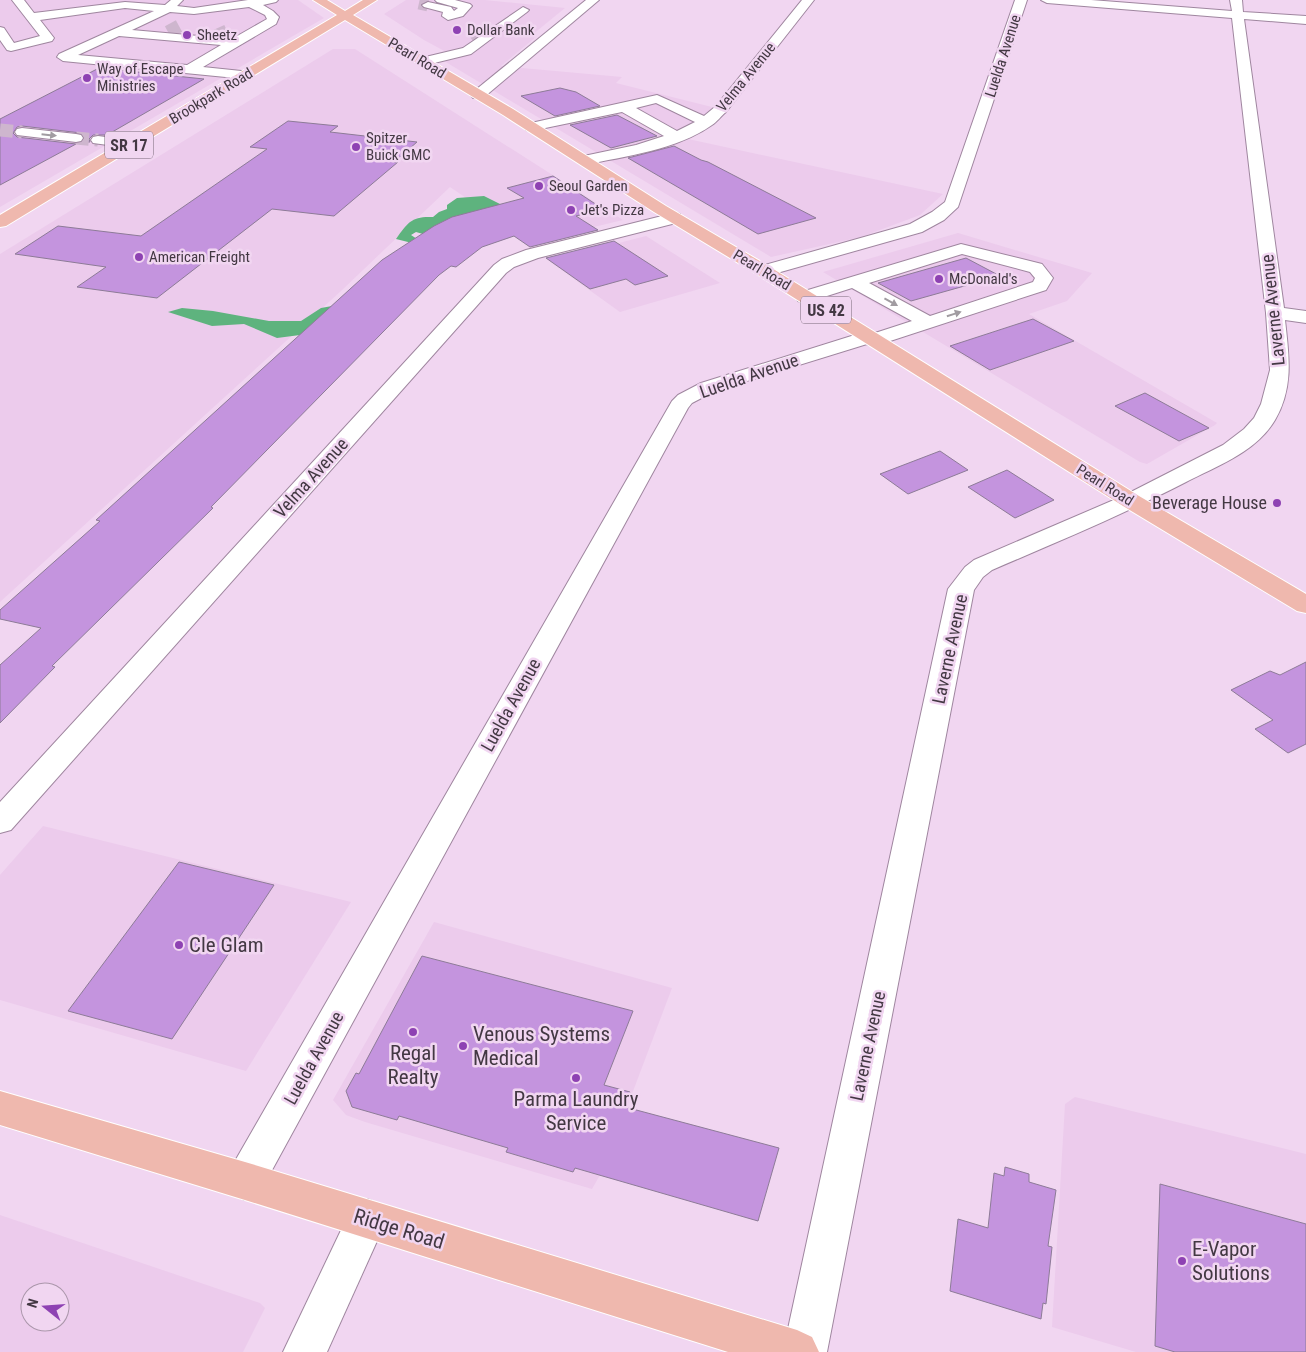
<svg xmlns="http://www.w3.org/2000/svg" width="1306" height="1352" viewBox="0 0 1306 1352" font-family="'Roboto Condensed',sans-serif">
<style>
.built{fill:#eccbec;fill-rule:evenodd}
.forest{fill:#5eb37e}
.building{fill:#c494de;stroke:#8d7b97}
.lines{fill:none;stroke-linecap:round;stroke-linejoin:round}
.minor-tunnel{stroke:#ceb6ce;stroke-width:13;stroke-dasharray:13 6;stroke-linecap:butt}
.minor-casing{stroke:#9f869f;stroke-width:2}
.major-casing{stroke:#fff;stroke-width:2}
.minor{fill:#fff;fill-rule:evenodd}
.major{fill:#efb8ae;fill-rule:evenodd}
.oneway{fill:#a19ca1}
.poi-dot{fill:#8e42b3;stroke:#f1d6f1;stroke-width:2}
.labels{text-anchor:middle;stroke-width:5;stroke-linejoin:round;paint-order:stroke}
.far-poi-label{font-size:15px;fill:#433843;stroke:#f1d6f1;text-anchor:start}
.far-street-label{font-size:15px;fill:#433843;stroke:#f1d6f1}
.shield{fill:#f1d6f1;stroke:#776777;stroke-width:1}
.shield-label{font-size:16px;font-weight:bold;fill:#433843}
.street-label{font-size:18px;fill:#433843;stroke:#f1d6f1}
.poi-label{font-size:18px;fill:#433843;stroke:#f1d6f1;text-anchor:end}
.near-poi-label{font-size:21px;fill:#433843;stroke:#f1d6f1;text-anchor:start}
.near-street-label{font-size:21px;fill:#433843;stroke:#f1d6f1}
</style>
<rect width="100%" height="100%" fill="#f1d6f1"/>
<g class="built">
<path d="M0,0H298L324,18L0,207Z"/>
<path d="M406,0H484L565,8L532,35L537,36L501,66L622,77L616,83L712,107L688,139L943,194L920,215L861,237L771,257L444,61L459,56L448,53L424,40L384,14Z"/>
<path d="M333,49H355L623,220L531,242L450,187L341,291L0,602V254Z"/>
<path d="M958,233L1092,273L1067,301L1029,314L1217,423L1215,425L1147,464L1140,462L823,272Z"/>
<path d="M646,236L720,283L620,312L549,261Z"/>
<path d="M43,826L351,902L246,1071L0,1000V875Z"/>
<path d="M434,922L672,988L604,1168L592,1189L365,1122L346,1115L333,1100Z"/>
<path d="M1075,1097L1306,1154V1352H1136L1052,1327L1065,1104Z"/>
<path d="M0,1215L260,1303L265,1308L243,1352H0ZM30,1292H60V1322H30Z"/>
</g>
<g class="forest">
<path d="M484,196L502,205L423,234L416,232L411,235L417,239L412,243L396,239C408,222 412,216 433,217L439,212L447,209V205L457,198Z"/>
<path d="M343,304L300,335L277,338L244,324L212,326L168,312L182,308L213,311L269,321H301L321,308Z"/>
</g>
<g class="building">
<path d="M99,68L204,79L107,135H93L89,139L90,142H83L85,137L81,133L22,126L17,127L13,133L17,137L76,144L0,185V119Z"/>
<path d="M560,88L576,92L600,106L555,116L521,96Z"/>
<path d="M617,115L657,136L611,148L570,125Z"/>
<path d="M288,121L338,126L330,132L417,142L394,162H398L334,216L272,209L157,298L77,287L106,267L15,254L58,226L141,236L267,149L250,147Z"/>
<path d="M674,146L701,160L708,162L816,218L758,234L628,158Z"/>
<path d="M553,176L603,209L576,216L598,230L530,247L514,236L482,247L456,267L451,266L439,275L211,507L213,508L52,666L55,667L0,723V665L41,628L0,619V610L100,521L96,520L382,260L434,226L452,217L524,198L507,188Z"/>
<path d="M614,241L668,276L635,285L626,279L590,289L546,258Z"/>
<path d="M966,258L1000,276L911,301L878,283Z"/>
<path d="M1033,319L1074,341L990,370L950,346Z"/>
<path d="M1145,393L1209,428L1179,441L1115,406Z"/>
<path d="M940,451L968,470L908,494L880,474Z"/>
<path d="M1007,470L1054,500L1015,518L968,487Z"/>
<path d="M1306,662V744L1288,753L1255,729L1273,720L1231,690L1270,671L1280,675Z"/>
<path d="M179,862L274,885L172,1039L68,1011Z"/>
<path d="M422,956L633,1011L604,1085L630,1092L625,1107L779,1148L758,1221L575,1168L573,1172L506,1152L508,1148L399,1116L397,1120L352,1107L346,1091L356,1073L359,1074Z"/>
<path d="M1005,1167L1029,1174V1182L1056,1190L1048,1246L1052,1247L1046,1304L1043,1303L1041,1319L950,1291L958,1219L988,1228L994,1173L1004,1176Z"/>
<path d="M1160,1184L1306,1224V1352H1175L1155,1346Z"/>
</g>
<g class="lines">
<g class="minor-tunnel">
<path d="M419,3L428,5"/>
<path d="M168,32L179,26"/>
<path d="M216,36L227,31"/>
<path d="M470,37L478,31"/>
<path d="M0,130L22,132"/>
<path d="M76,138L98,140"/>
</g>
<defs>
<g id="minor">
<path d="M12,0H24L34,13L125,2L165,5L171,0H183L177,6L194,8L248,0H278L276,2L263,5L273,11L279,17L276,24L203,67L251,72L253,75L246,79L63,61L57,57L59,54L154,11L125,8L40,20L54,38L52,41L11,51L7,50L0,40V27L4,28L14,43L40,36ZM249,7L265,15L267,19L232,39L132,30L170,12L194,14ZM119,36L221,45L187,65L78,55Z"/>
<path d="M435,0H455L470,4L472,6L463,16L448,20L442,16L443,12L424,7L422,5L428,2L451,7L454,11L458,8L437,2Z"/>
<path d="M586,0H599L483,98H473L471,95L473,92Z"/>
<path d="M802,0H814L726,112C721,116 717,122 712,125C677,150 626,156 584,165L579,163L576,160L579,157L636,145L664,136L622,112L531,131L526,130L524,127L526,124L531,123L657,95L704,116L716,106ZM656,103L695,122L677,131L636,108Z"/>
<path d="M1015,0H1027L958,207L944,220L922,232L770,275L764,276L758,275L755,271L758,267L910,224L932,212L945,202Z"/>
<path d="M1041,0H1091L1232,11L1230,0H1242L1243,12L1306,16V24L1244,19L1284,308L1306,311V323L1285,320C1289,356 1294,387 1275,420C1256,452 1217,466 1186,482C1122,515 1057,542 992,570L983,577L974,590L827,1352H783L948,589L965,567L974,560L1123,496L1223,445L1244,429L1254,418L1261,404L1270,370L1266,313L1232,18L1047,3Z"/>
<path d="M523,7L529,10L527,12L471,54L422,66L416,62L417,59L463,48Z"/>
<path d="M22,128L76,134L81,135L83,138L81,141L76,142L17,135L15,132L17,129Z"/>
<path d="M98,136L135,141L137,144L135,147L130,148L93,143L91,140L93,137Z"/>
<path d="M674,213L680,214L682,218L680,222L538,258L514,267L506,273L11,830L0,833V802L494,265L502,259L526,250Z"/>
<path d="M961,244L1042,264L1053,278L1046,290L881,344L874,346L867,344L715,391L692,403L688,408L259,1194L245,1200L231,1194L225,1181L231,1168L672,401L678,395L701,383L861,333L868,331L875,333L912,321L852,288L805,303L798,301L796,297L798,293ZM962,254L1030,272L1035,278L1033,282L930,316L869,283Z"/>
<path d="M367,1199L381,1205L387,1219L327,1352H283L353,1205Z"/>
</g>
<g id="major">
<path d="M313,0H327L345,11L363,0H377L353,15L513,109L666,206L770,267L1139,496L1306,594V613L1297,611L1123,506L758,275L654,212L503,115L345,20L6,226L0,227V215L337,15Z"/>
<path d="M0,1091L245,1162L797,1330L812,1337L819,1352H728L245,1200L0,1125Z"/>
</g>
</defs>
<use href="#minor" class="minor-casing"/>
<use href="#major" class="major-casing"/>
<use href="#minor" class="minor"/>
<use href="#major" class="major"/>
</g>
<defs><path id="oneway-solid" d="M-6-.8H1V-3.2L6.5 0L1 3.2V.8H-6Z" transform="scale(1.25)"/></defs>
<g class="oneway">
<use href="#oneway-solid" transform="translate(49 135) rotate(6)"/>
<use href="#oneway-solid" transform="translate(891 302) rotate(29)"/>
<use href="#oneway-solid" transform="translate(954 314) rotate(-18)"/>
</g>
<g class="poi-dot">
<circle cx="457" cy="30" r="5"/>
<circle cx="187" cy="35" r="5"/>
<circle cx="87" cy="78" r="5"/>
<circle cx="356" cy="147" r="5"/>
<circle cx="539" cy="186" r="5"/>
<circle cx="571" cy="210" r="5"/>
<circle cx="139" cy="257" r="5"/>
<circle cx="939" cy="279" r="5"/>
<circle cx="1277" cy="503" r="5"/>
<circle cx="179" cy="945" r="5"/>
<circle cx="413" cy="1032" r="5"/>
<circle cx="463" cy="1046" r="5"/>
<circle cx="576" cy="1078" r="5"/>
<circle cx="1182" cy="1261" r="5"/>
</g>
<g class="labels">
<g class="far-poi-label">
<text x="467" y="35">Dollar Bank</text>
<text x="197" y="40">Sheetz</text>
<text x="97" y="74">Way of Escape<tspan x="97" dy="17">Ministries</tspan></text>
<text x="366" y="143">Spitzer<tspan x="366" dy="17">Buick GMC</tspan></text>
<text x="549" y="191">Seoul Garden</text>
<text x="581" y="215">Jet's Pizza</text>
<text x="149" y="262">American Freight</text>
<text x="949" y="284">McDonald's</text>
</g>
<g class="far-street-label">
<text transform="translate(1003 56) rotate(-72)" y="5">Luelda Avenue</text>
<text transform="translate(417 58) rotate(31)" y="5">Pearl Road</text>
<text transform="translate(746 77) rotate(-51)" y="5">Velma Avenue</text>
<text transform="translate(211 96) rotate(-31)" y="5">Brookpark Road</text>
<text transform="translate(762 270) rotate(31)" y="5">Pearl Road</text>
<text transform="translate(1105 485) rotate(32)" y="5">Pearl Road</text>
</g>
<g class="shield">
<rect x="105" y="131.5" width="48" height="27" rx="4"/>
<rect x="801" y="296.5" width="50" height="27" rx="4"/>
</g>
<g class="shield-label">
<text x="129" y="151">SR 17</text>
<text x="826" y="316">US 42</text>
</g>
<g class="street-label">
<text transform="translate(1273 310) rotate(-96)" y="6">Laverne Avenue</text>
<text transform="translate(749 376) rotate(-19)" y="6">Luelda Avenue</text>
<text transform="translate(311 478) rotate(-48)" y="6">Velma Avenue</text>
<text transform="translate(950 649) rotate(-78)" y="6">Laverne Avenue</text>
<text transform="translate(511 705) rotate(-61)" y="6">Luelda Avenue</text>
<text transform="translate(868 1046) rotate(-78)" y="6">Laverne Avenue</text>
<text transform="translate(314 1058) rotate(-61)" y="6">Luelda Avenue</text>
</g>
<g class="poi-label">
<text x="1267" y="509">Beverage House</text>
</g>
<g class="near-poi-label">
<text x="189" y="952">Cle Glam</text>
<text x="473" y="1041">Venous Systems<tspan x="473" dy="24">Medical</tspan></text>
<text x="413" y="1060" text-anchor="middle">Regal<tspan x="413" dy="24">Realty</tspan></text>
<text x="576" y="1106" text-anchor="middle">Parma Laundry<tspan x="576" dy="24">Service</tspan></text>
<text x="1192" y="1256">E-Vapor<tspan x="1192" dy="24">Solutions</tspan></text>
</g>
<g class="near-street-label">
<text transform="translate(399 1229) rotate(17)" y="7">Ridge Road</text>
</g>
</g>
<g transform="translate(45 1307) rotate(287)"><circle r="24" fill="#f1d6f1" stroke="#ab97ab"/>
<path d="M0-4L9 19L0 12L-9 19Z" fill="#8e42b3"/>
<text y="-8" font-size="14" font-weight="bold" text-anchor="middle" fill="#433843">N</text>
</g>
</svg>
